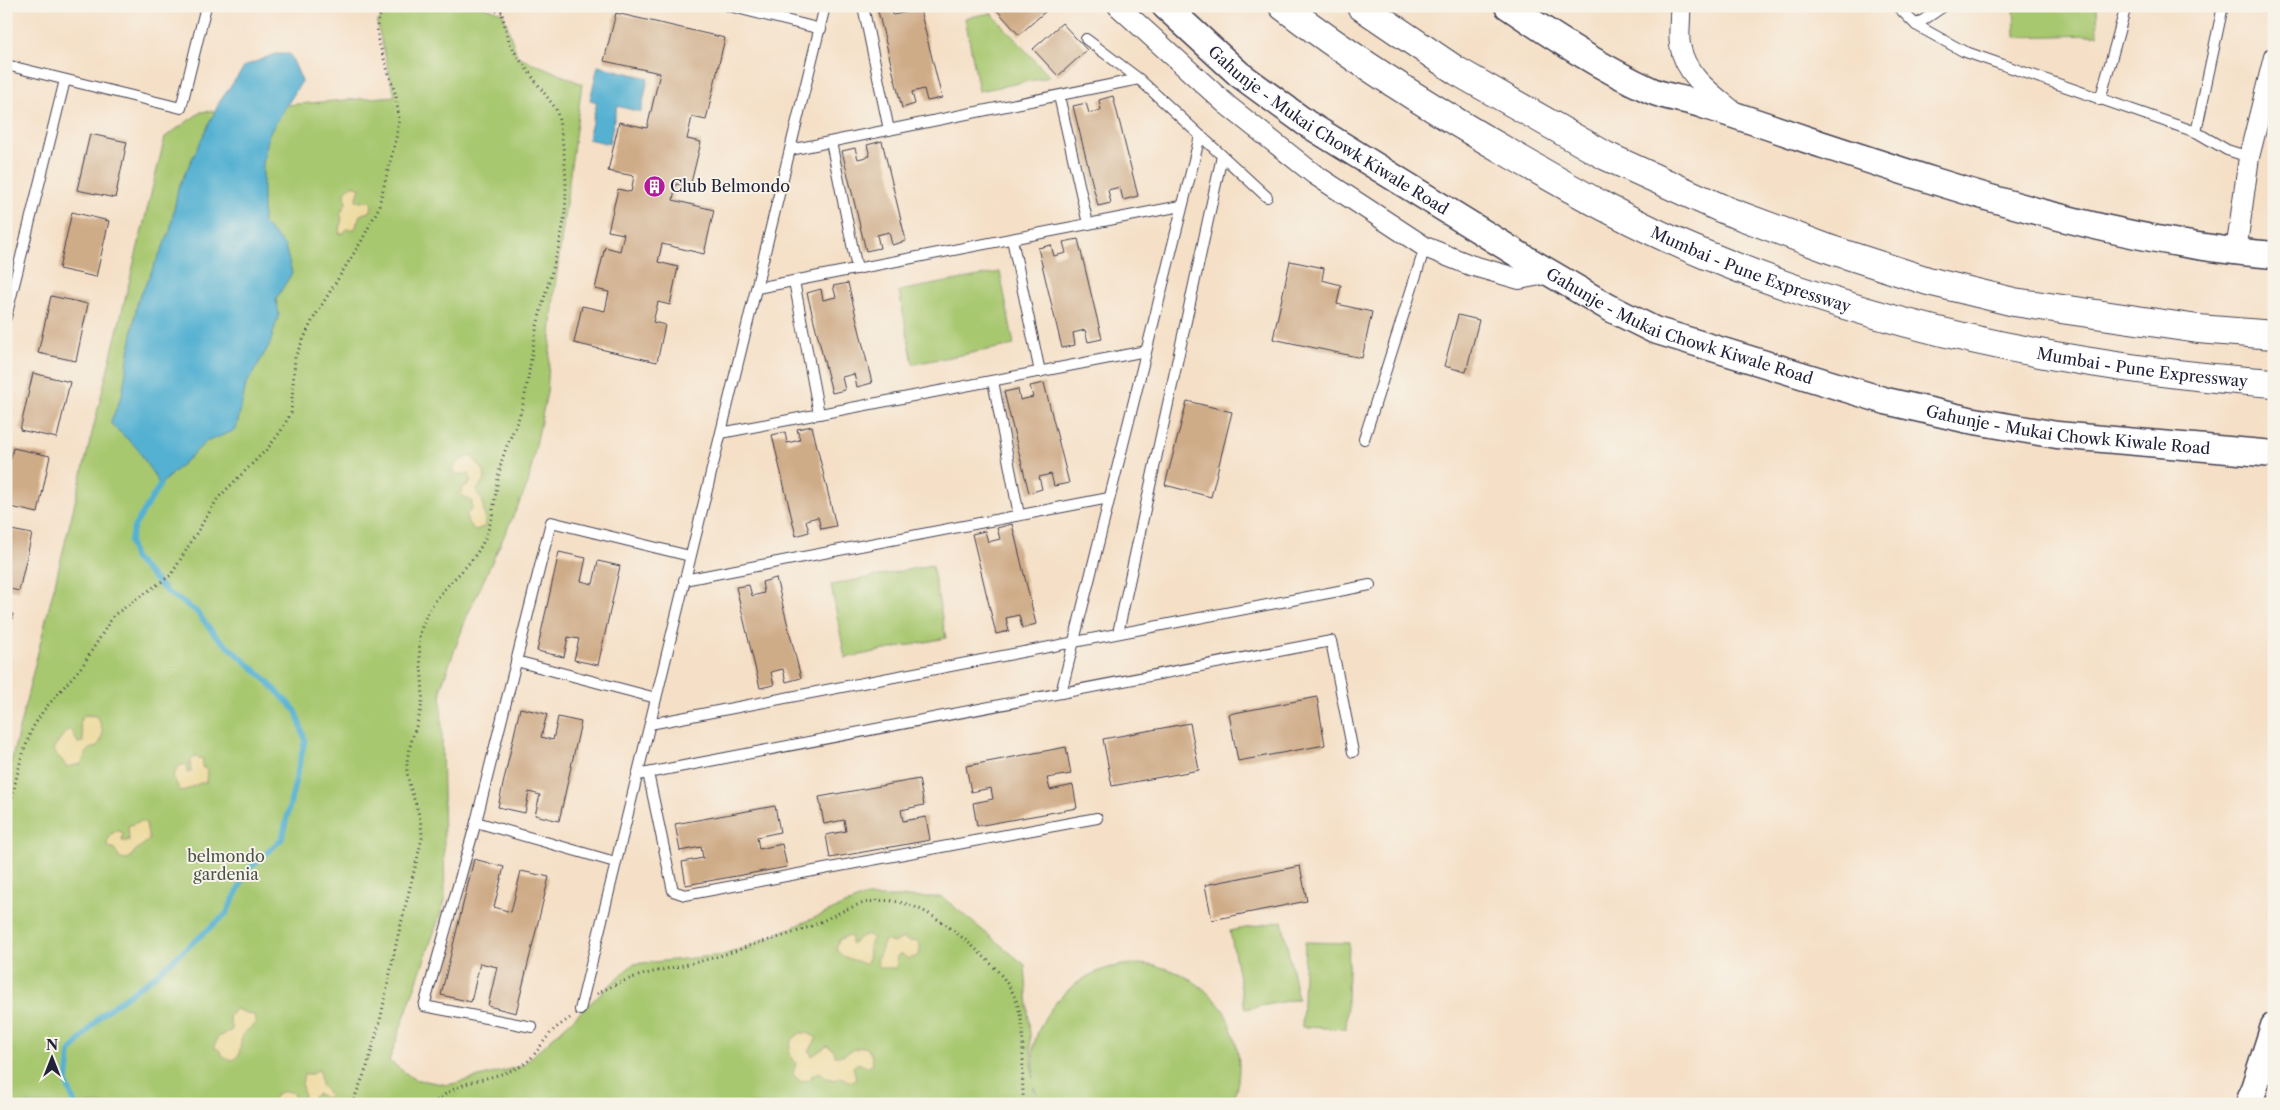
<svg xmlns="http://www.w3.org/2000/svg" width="2280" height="1110" viewBox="0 0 2280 1110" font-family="'Libre Caslon Text',serif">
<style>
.green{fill:#a8c870;stroke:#657556}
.sand{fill:#eeda9e;stroke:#887e6c}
.water{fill:#54b1d2;stroke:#3b6a86}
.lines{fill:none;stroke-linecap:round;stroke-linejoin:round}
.stream{stroke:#54b1d2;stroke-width:5.5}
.building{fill:#cfac88}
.service-casing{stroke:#423e50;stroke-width:12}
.minor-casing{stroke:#423e50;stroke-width:22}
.tertiary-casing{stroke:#423e50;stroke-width:29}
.motorway-casing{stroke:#423e50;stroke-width:30}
.path{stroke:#423e50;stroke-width:3;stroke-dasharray:1 4;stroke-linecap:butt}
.service{stroke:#fff;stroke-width:10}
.minor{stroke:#fff;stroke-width:20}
.tertiary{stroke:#fff;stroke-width:26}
.motorway{stroke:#fff;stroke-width:28}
.labels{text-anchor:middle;stroke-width:4;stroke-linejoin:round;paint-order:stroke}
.street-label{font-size:16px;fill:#22223b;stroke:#f7f3e8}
.poi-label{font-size:16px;fill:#22223b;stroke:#f7f3e8;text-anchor:start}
.park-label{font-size:16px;fill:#4a544b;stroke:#f7f3e8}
</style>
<rect width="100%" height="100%" fill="#f7f3e8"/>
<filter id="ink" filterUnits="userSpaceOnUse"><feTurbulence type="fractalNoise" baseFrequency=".02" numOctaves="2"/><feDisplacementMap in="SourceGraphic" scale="10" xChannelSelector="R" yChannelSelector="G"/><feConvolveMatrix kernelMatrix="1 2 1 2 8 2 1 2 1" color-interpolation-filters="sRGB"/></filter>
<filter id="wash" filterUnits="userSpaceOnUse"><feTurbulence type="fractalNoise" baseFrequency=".0096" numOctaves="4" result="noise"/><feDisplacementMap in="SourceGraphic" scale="20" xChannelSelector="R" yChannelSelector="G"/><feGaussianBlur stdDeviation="1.12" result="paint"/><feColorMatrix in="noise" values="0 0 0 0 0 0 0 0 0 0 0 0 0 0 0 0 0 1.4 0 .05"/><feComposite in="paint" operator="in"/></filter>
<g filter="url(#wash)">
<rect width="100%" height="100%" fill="#f5e0c7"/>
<g class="green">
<path d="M390,6H482L503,13L517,56L582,84L554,294L547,392L528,484L467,616L441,687L445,901L389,1061L414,1079L448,1085L522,1066L633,964L723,955L744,948L863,897H942L1025,965L1033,1078C1035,1067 1032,1054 1034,1044C1039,1024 1051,1006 1065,993C1113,948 1185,957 1223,1010C1227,1015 1229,1024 1232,1031C1241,1054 1242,1080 1231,1104H1041L1034,1087V1104H6V782L165,137L201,112L395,96L377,23Z"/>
<path d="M2014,6H2097L2098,35L2015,37Z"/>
<path d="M991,13L1050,77L979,91L965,18Z"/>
<path d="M1000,272L1014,345L913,364L899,291Z"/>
<path d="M932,565L946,638L845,658L831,585Z"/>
<path d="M1282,921L1298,999L1245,1009L1230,931Z"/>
<path d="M1305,942L1349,943L1346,1029L1302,1027Z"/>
</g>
<g class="sand">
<path d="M351,186H357L360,189L356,200L359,202L369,201L372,203L371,211L360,215L355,229H347L342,234L339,233L342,217L340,215L346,203L345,192Z"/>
<path d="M472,457L484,471L485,479L477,490L478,495L483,501C482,511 487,517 484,527L475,530L468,523L466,515L472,509V502L460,494L463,487L469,485L471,479L469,474H454C452,463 462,458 472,457Z"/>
<path d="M84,715L96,716C102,724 106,737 97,746C95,748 91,748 89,749C86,753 83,760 81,764L66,767C63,759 56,756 53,749L67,730L72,731L78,743L83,742C84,731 76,724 84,715Z"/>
<path d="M195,757L203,759L202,767L207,770L206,782C195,783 191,790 180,791L173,776L179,766L187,764V773L191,772L190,761Z"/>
<path d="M141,821L146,823L149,840L135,851L128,860L120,859L114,848H109L107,843L111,834L117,831L123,832L122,841H129L128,826Z"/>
<path d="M868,935L873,938L869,948L868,962L864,964C853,958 843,960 836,949L839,940L847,936L851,937V944L862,936Z"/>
<path d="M903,938L910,942L917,941L920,945V952L916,957L908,959L902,954L897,956L896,968H880L877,961L885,940L893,943Z"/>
<path d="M235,1009L255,1016L256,1023L242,1035L239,1055L233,1060L225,1058L219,1050L214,1047L218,1037L232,1030L229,1017Z"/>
<path d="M800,1033H808L817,1038L809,1051L812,1056L827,1046L834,1050L835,1056C846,1057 853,1046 866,1047L871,1054L873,1063L867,1067L858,1063L853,1067L856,1078L850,1082L841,1077L835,1080L827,1078L820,1072L813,1074L810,1080L800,1081L793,1074L796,1063L789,1053L791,1041Z"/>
<path d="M319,1069L321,1085L330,1095L326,1098L318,1094L313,1097V1104H305L302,1084L304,1074H312Z"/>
<path d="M287,1091L293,1093L296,1104H270L277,1093Z"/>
</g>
<g class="water">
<path d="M275,54H290L302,81L269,134L263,164V223L285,246L292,273L276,299L279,314L270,344L246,385L236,430L206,442L160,485L137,448L110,423L122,395L137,303L170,231L178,188L220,101L245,66Z"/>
<path d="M598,66L648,78L641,112L617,106L609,144L588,139L597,102L590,100Z"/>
</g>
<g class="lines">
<path class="stream" d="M75,1104L67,1084L70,1052L101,1015L153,977L226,914L248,870L282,839L305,740L296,711L262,676L215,635L196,611L167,592L134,558L130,542L134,527L160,485"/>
</g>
<g id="blocks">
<g class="building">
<path d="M891,6L893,15L906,12L904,6H919L942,98L927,101L924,89L912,92L915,104L902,108L877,7Z"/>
<path d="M996,6H1046L1048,9L1019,35L995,8Z"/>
<path d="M616,13L725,38L706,120L692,117L687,139L701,142L690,187L676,184L673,200L714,210L704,254L662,244L658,262L678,267L670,305L658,302L653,322L665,325L657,362L574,343L582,306L605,311L609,292L595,289L605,247L620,251L624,234L608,231L618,189L631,192L634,176L608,171L619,122L647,128L660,73L604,61Z"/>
<path d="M1062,23L1087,50L1058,76L1033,49Z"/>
<path d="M1113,96L1138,196L1123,200L1120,187L1108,190L1111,203L1098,206L1073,106L1086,103L1089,113L1101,110L1099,100Z"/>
<path d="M90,134L127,142L115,198L77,190Z"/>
<path d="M882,141L906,241L892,245L889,232L877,235L880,248L866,251L842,151L855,148L858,159L870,156L867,145Z"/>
<path d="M72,212L109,221L96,277L59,269Z"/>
<path d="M1078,239L1102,339L1088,342L1085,330L1073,333L1075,345L1062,348L1038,248L1051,245L1054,256L1066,253L1063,242Z"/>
<path d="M1290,261L1324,268L1322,280L1341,285L1337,304L1372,312L1362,358L1273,339Z"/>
<path d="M848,283L872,383L857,387L854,374L842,377L845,390L832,393L807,293L821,289L823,300L836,297L833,286Z"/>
<path d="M51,296L88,304L76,361L38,353Z"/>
<path d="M1458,315L1479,320L1466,372L1444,366Z"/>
<path d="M33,373L70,382L57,438L20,430Z"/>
<path d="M1044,383L1069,483L1054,486L1051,474L1039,477L1042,489L1029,493L1004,392L1018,389L1020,400L1033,397L1030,386Z"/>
<path d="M1187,401L1232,412L1211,497L1165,485Z"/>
<path d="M812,426L836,526L821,529L818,517L806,520L809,532L796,536L772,435L785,432L787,443L800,440L797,429Z"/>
<path d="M13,448L50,456L38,513L6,506V479Z"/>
<path d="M1012,524L1036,624L1022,628L1019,615L1006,618L1009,631L996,634L972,534L985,531L988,542L1000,539L997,528Z"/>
<path d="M6,529L32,534L19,591L6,588Z"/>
<path d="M559,552L586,558L581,581L593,584L598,561L620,566L598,665L574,660L579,639L568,637L564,657L537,651Z"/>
<path d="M776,578L801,678L786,682L783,669L771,672L774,685L760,688L736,587L749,585L752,596L764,593L762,582Z"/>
<path d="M6,612L13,614L7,640H6Z"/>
<path d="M1317,697L1325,745L1238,761L1229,714Z"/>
<path d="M520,708L547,714L541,737L553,740L558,717L581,722L559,821L535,815L540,795L529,792L525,813L498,807Z"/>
<path d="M1190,723L1199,770L1112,786L1103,739Z"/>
<path d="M1066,747L1071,774L1047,778L1050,790L1073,785L1077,808L977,826L973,803L993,799L991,788L971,792L966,766Z"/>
<path d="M919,779L924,805L901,810L903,821L926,817L930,840L830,858L826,835L846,831L844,820L824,824L819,797Z"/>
<path d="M775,806L780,832L757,837L759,849L782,844L787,867L686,885L682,862L703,858L701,847L680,851L675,824Z"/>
<path d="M474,859L504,867L494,907L511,912L521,871L549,877L516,1013L488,1006L497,967L480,963L471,1002L441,995Z"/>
<path d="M1300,866L1307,901L1212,920L1205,885Z"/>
</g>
</g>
</g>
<g filter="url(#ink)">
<use href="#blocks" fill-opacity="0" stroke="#423e50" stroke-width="1"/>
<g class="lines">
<defs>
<g id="service">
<path d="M729,6L821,29"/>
<path d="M863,6L889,130"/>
<path d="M1897,6L1916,25L1963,51L2196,132L2227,150L2249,157"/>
<path d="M1916,25L1944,6"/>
<path d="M1086,39L1139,79L1267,197"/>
<path d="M6,65L181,108L206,6"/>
<path d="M1059,96L1088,224"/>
<path d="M2100,100L2126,6"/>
<path d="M2196,132L2223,6"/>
<path d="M831,142L857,269"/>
<path d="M790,150L1139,79"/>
<path d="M1012,239L1040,372"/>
<path d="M794,281L819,414"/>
<path d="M757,288L1181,206"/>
<path d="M6,317L65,80"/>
<path d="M993,381L1019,515"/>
<path d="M721,433L1146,351"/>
<path d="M1364,439L1425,247"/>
<path d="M684,580L1109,498"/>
<path d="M1118,633L1222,156"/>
<path d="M516,661L656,698"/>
<path d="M1061,693L1200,136"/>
<path d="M650,724L1370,585"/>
<path d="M648,773L673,891L685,895L1097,818"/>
<path d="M637,775L1331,641L1353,752"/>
<path d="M476,822L551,522L690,556"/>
<path d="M580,1010L825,6"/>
<path d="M532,1027L424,1006L476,822L615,862"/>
</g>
<g id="minor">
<path d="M1118,6L1227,105L1314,174L1425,247L1470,265L1519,279L1551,273"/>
<path d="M1680,6C1681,19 1678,33 1680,45C1685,75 1711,93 1733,111"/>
<path d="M2236,252L2249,157L2274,57"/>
</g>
<g id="tertiary">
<path id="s1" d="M1165,6L1239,74L1306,123L1521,256L1608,307L1654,330L1886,401L1969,420L2057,435L2274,454"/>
<path d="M1508,6C1555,38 1601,68 1652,91C1668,98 1687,99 1703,105C1738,116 1773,128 1808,140C1957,189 2116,243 2274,255"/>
<path d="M2249,1104L2274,1026"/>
</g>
<g id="motorway">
<path id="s2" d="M1283,6C1356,62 1434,110 1514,156C1576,192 1640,228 1706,255C1887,330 2079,369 2274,383"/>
<path d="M1361,6L1457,71L1606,156L1725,210L1832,250L1928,281L2014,302L2198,329L2274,335"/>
</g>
</defs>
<use href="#service" class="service-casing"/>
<use href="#minor" class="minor-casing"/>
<use href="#tertiary" class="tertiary-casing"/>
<use href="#motorway" class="motorway-casing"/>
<g class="path">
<path d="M482,6L503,13"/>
<path d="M492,6L498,10"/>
<path d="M6,822L21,759L32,729L43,711L83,665L114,615L171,575L218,498L268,448L281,431L291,413L295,357L313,319L362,240L378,209L396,139L399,119L396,96L378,40L377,23L383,6"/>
<path d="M597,994C631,974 660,971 697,962C717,957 736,951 755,944C773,939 792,934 809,927C829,919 848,906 869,902C909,894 941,920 970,944C988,960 1011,981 1018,1006C1027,1035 1020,1073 1024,1104"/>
<path d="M352,1104L367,1067L380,1021L397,940L422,839C422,811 410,796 407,772C405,750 419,725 422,702C425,679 416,651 421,630C433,587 470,574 485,538C495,515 495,489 501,464C506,443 518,425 523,404C530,374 532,343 540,314C547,285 558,256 563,226C569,193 565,153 559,120L556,109L517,56L509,42L500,6"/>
<path d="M433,1104C461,1077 490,1082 521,1066C534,1059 540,1045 549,1035C554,1028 563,1023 570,1018"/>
</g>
<use href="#service" class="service"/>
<use href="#minor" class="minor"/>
<use href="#tertiary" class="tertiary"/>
<use href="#motorway" class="motorway"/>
</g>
</g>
<defs>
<symbol id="building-disc" viewBox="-11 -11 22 22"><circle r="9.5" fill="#b5179e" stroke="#f7f3e8"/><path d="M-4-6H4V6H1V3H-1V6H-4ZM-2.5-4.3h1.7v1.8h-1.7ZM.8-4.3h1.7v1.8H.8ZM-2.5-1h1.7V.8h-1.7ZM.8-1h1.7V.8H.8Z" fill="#fff"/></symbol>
</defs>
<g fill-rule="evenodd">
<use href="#building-disc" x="642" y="174" width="25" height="25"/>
</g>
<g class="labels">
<g class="street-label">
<text dy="6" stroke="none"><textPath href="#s1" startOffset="206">Gahunje - Mukai Chowk Kiwale Road</textPath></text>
<text dy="6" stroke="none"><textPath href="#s2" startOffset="539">Mumbai - Pune Expressway</textPath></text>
<text dy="6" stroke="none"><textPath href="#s1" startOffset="611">Gahunje - Mukai Chowk Kiwale Road</textPath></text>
<text dy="6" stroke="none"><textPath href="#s2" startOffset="944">Mumbai - Pune Expressway</textPath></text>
<text dy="6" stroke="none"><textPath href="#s1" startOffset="1016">Gahunje - Mukai Chowk Kiwale Road</textPath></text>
</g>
<g class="poi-label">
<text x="670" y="192">Club Belmondo</text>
</g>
<g class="park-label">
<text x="226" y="862">belmondo<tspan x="226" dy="18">gardenia</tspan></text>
</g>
</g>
<rect width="2280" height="1110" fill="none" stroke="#f7f3e8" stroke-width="25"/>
<g transform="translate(52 1058)" stroke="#f7f3e8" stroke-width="4" paint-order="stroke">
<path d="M0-4L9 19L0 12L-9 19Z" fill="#22223b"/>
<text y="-8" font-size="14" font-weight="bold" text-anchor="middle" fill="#22223b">N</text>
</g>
</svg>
